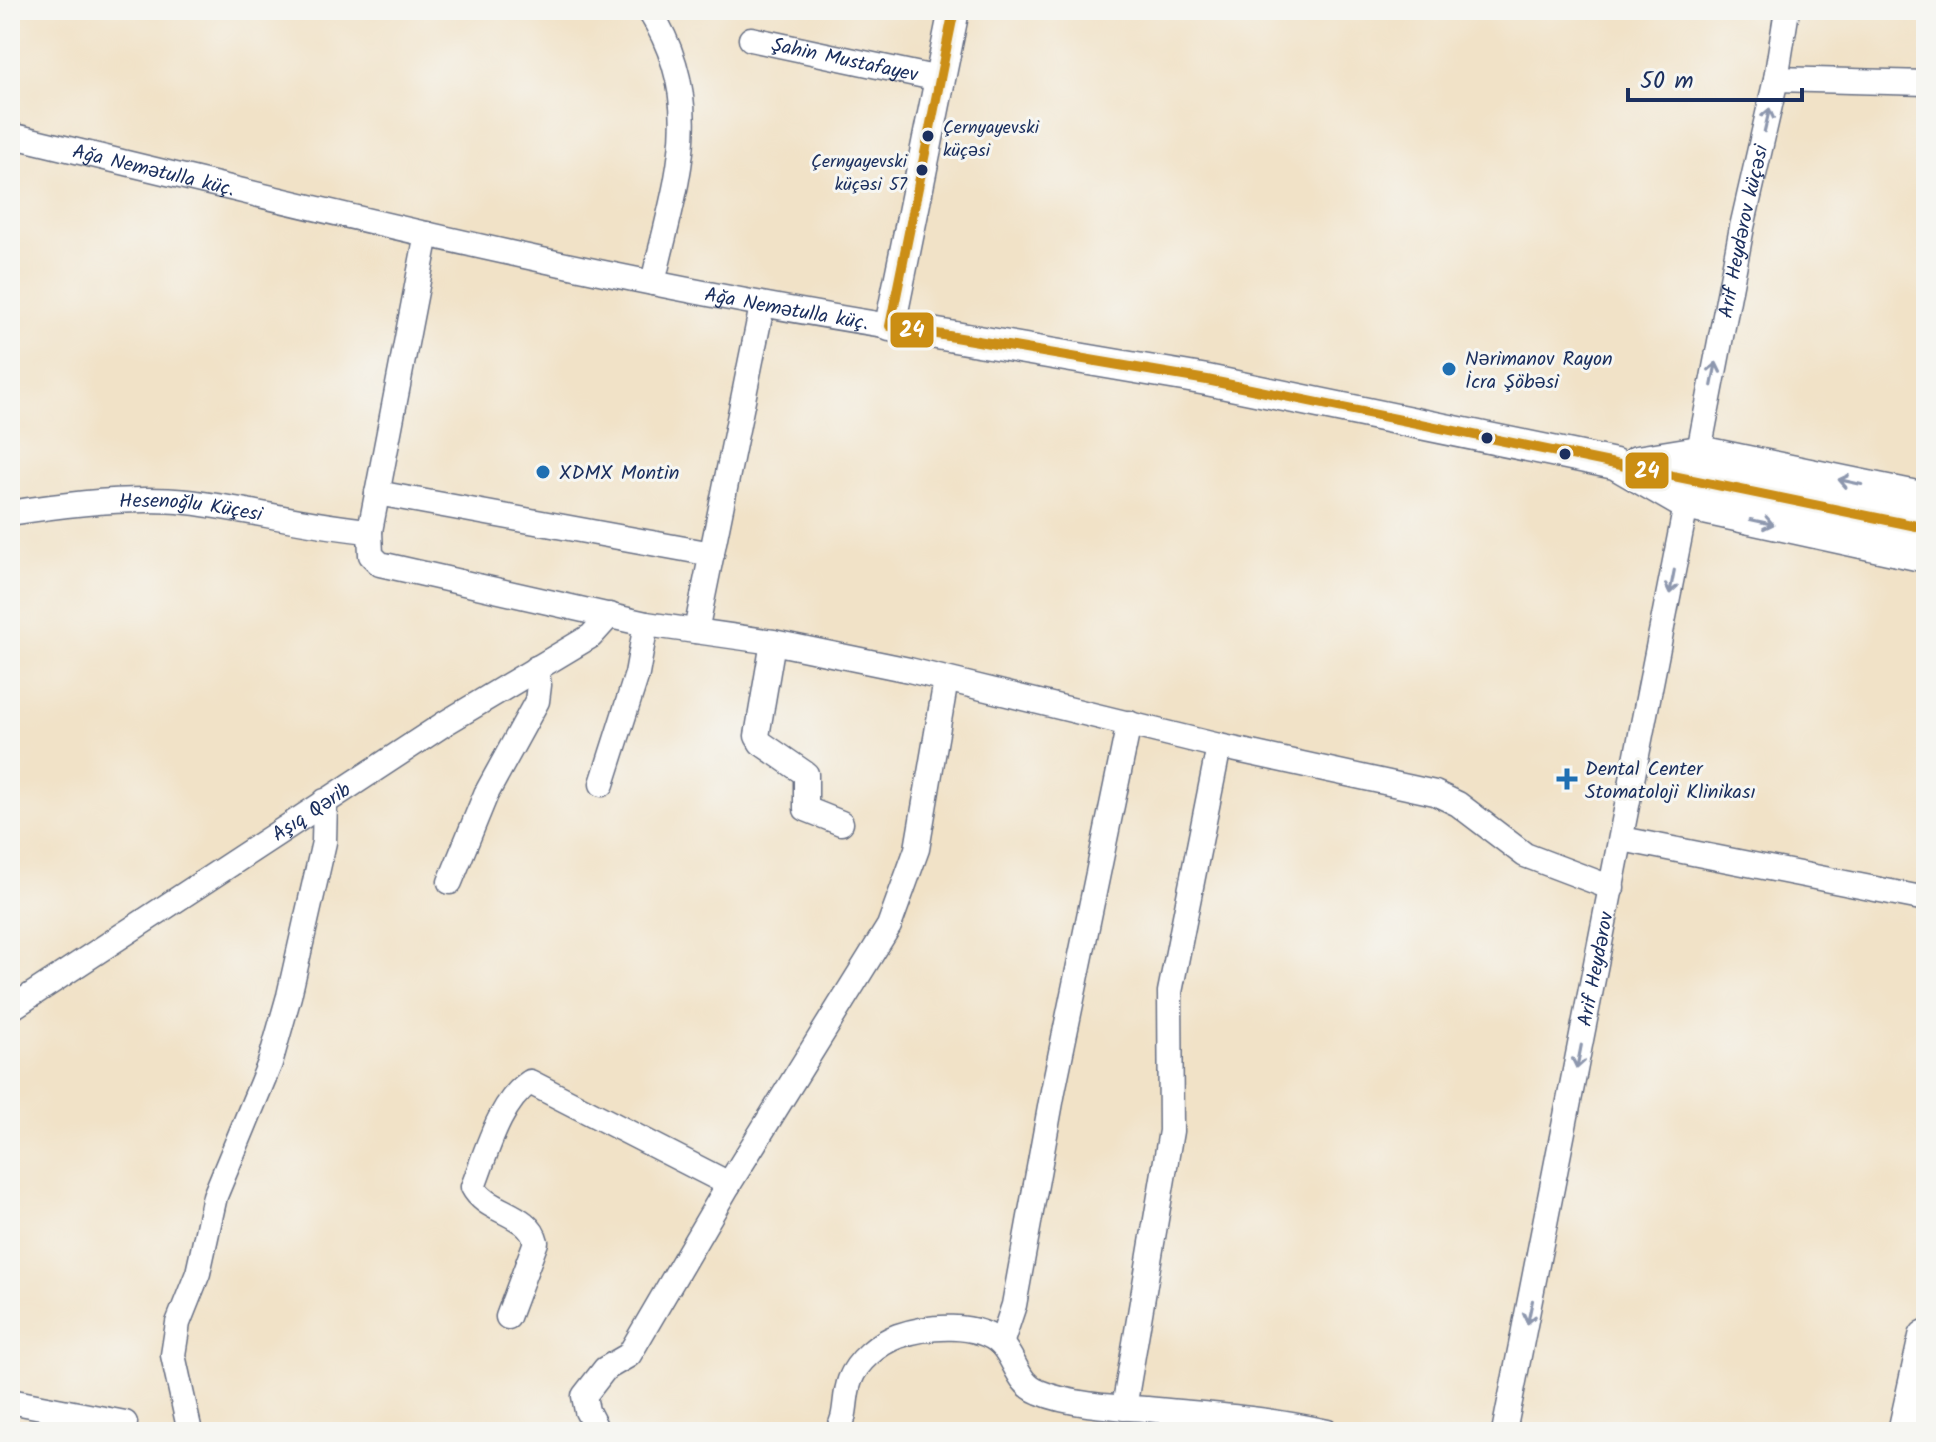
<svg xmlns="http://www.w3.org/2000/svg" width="1936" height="1442" viewBox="0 0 1936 1442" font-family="Kalam,sans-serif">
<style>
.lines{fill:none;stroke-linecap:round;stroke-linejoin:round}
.minor-casing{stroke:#666e83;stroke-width:27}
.tertiary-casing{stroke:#666e83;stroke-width:33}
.secondary-casing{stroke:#666e83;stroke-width:37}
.minor{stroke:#fff;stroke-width:24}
.tertiary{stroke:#fff;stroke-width:30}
.secondary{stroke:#fff;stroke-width:34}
.bus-1-casing{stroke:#f6f6f2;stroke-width:16}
.bus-1{stroke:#cb8e13;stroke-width:10}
.oneway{stroke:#8d97ae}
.bus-dot{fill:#1b2f5e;stroke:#f6f6f2;stroke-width:3}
.poi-dot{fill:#1f6fb2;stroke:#f6f6f2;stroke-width:3}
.labels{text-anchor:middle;stroke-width:6;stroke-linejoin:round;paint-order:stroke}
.bus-label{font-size:18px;fill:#1b2f5e;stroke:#f6f6f2;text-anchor:start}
.street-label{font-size:20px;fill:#1b2f5e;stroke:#f6f6f2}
.poi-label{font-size:20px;fill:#1b2f5e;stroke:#f6f6f2;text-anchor:start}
.line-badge{stroke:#f6f6f2;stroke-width:3}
.badge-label{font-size:22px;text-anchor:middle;font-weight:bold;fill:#fff}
</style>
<rect width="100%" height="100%" fill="#f6f6f2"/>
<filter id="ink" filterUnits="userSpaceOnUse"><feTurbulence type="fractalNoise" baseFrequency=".0125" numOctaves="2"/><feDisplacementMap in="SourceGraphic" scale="16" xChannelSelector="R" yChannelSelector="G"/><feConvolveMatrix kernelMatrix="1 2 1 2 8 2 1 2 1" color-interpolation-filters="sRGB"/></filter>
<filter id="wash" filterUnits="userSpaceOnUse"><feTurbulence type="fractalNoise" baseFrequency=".006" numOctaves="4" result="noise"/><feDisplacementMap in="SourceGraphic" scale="32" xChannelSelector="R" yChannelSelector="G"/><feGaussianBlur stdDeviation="1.8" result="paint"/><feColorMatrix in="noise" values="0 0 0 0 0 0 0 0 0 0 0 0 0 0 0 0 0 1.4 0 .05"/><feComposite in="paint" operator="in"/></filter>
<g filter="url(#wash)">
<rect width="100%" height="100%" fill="#f1e2c7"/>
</g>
<g filter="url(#ink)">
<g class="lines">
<defs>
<g id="minor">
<path d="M649,10C709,104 675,183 653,283"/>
<path id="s1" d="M751,39L939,79"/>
<path d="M1776,79L1926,83"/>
<path id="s2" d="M10,135C302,205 593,279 890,326"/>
<path d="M427,234L370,531L371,555L380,564L646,624L773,642L909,670L1219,746L1435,793L1458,804L1525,855L1612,888"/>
<path id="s3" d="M1699,451L1742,227L1776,79L1787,10"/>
<path d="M377,493L712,554"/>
<path id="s4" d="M10,513C65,504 132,496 188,502C249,509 308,526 370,531"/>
<path d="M696,631L762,306"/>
<path d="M773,642L757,736L761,743L806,774V809L841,823"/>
<path d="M602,784L637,674L646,624"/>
<path d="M1622,839L1926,899"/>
<path d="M450,882L486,794L537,701L539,685L536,668"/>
<path id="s5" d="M10,1009L447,722L591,636L610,615"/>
<path d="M508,1317L536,1242C529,1212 486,1213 473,1187C486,1154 499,1102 530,1082L729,1184"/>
<path d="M1001,1344L1014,1305L1053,1091L1129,723"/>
<path d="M10,1401L125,1423"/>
<path d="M1124,1408L1171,1131L1170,992L1219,746"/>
<path d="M190,1432L173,1355L178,1323L198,1273L215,1196L270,1063L289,996L324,842L325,801"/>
<path d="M598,1432L587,1411L584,1396L605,1369L629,1355L729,1184L889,926L917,849L946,680"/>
<path d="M837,1432C848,1415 843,1399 850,1380C857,1361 879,1343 898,1336C926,1326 979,1321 1002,1345C1016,1361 1018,1384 1039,1392C1070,1405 1113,1407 1147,1409C1208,1415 1268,1418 1327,1432"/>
<path id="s6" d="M1504,1432L1686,505"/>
</g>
<g id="tertiary">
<path d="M954,10L890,326L1207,380L1615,464L1686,505L1926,557"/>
<path d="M1637,461L1699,451L1926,498"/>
<path d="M1642,469L1926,528"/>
</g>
<path id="secondary" d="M1905,1432L1926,1337"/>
</defs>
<use href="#minor" class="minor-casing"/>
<use href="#tertiary" class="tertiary-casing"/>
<use href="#secondary" class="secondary-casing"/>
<use href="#minor" class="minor"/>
<use href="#tertiary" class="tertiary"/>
<use href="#secondary" class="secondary"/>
<defs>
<path id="bus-1" d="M954,10L890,326L1207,380L1926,528"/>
</defs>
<use href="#bus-1" class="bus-1-casing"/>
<use href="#bus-1" class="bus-1"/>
</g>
<defs><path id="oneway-shaft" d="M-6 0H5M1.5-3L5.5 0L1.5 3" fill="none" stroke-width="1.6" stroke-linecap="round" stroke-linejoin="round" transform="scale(2)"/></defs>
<g class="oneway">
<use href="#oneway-shaft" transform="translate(1767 120) rotate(-77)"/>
<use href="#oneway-shaft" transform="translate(1714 374) rotate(-79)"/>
<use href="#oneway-shaft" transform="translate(1850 482) rotate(-168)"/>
<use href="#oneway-shaft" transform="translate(1762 522) rotate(12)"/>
<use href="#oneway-shaft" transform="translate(1672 582) rotate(101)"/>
<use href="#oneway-shaft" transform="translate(1579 1057) rotate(101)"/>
<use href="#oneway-shaft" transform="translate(1530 1312) rotate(102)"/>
</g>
</g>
<g class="bus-dot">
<circle cx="928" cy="136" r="7"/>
<circle cx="922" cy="170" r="7"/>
<circle cx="1487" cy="438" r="7"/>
<circle cx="1565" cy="454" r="7"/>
</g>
<g class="poi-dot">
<circle cx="1449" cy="369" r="8"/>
<circle cx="543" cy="472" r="8"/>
<path d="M1563 767h8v8h8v8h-8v8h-8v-8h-8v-8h8z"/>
</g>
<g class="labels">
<g class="bus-label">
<text x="943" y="133">Çernyayevski<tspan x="943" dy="23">küçəsi</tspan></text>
<text x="907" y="167" text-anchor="end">Çernyayevski<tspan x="907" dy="23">küçəsi 57</tspan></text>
</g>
<g class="street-label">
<text dy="7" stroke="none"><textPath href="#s1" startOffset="96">Şahin Mustafayev</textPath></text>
<text dy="7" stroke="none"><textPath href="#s2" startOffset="148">Ağa Nemətulla küç.</textPath></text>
<text dy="7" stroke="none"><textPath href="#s3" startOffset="224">Arif Heydərov küçəsi</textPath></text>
<text dy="7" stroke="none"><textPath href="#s2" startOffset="796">Ağa Nemətulla küç.</textPath></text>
<text dy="7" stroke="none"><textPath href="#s4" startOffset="182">Hesenoğlu Küçesi</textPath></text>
<text dy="7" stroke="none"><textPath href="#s5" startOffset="360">Aşıq Qərib</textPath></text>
<text dy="7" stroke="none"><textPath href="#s6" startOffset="472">Arif Heydərov</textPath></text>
</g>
<g class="poi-label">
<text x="1465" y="365">Nərimanov Rayon<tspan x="1465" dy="23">İcra Şöbəsi</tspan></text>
<text x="559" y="479">XDMX Montin</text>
<text x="1585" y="775">Dental Center<tspan x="1585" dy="23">Stomatoloji Klinikası</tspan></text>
</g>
</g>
<g class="line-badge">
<rect x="889" y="311" width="46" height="38" rx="8" fill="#cb8e13"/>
<rect x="1624" y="451" width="46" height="39" rx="8" fill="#cb8e13"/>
</g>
<g class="badge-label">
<text x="912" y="337">24</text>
<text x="1647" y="478">24</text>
</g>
<rect width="1936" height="1442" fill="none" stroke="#f6f6f2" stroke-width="40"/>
<path d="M1628 88v12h174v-12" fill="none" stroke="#1b2f5e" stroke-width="4"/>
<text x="1640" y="88" font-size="24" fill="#1b2f5e" stroke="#f6f6f2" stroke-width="6" paint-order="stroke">50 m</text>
</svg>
